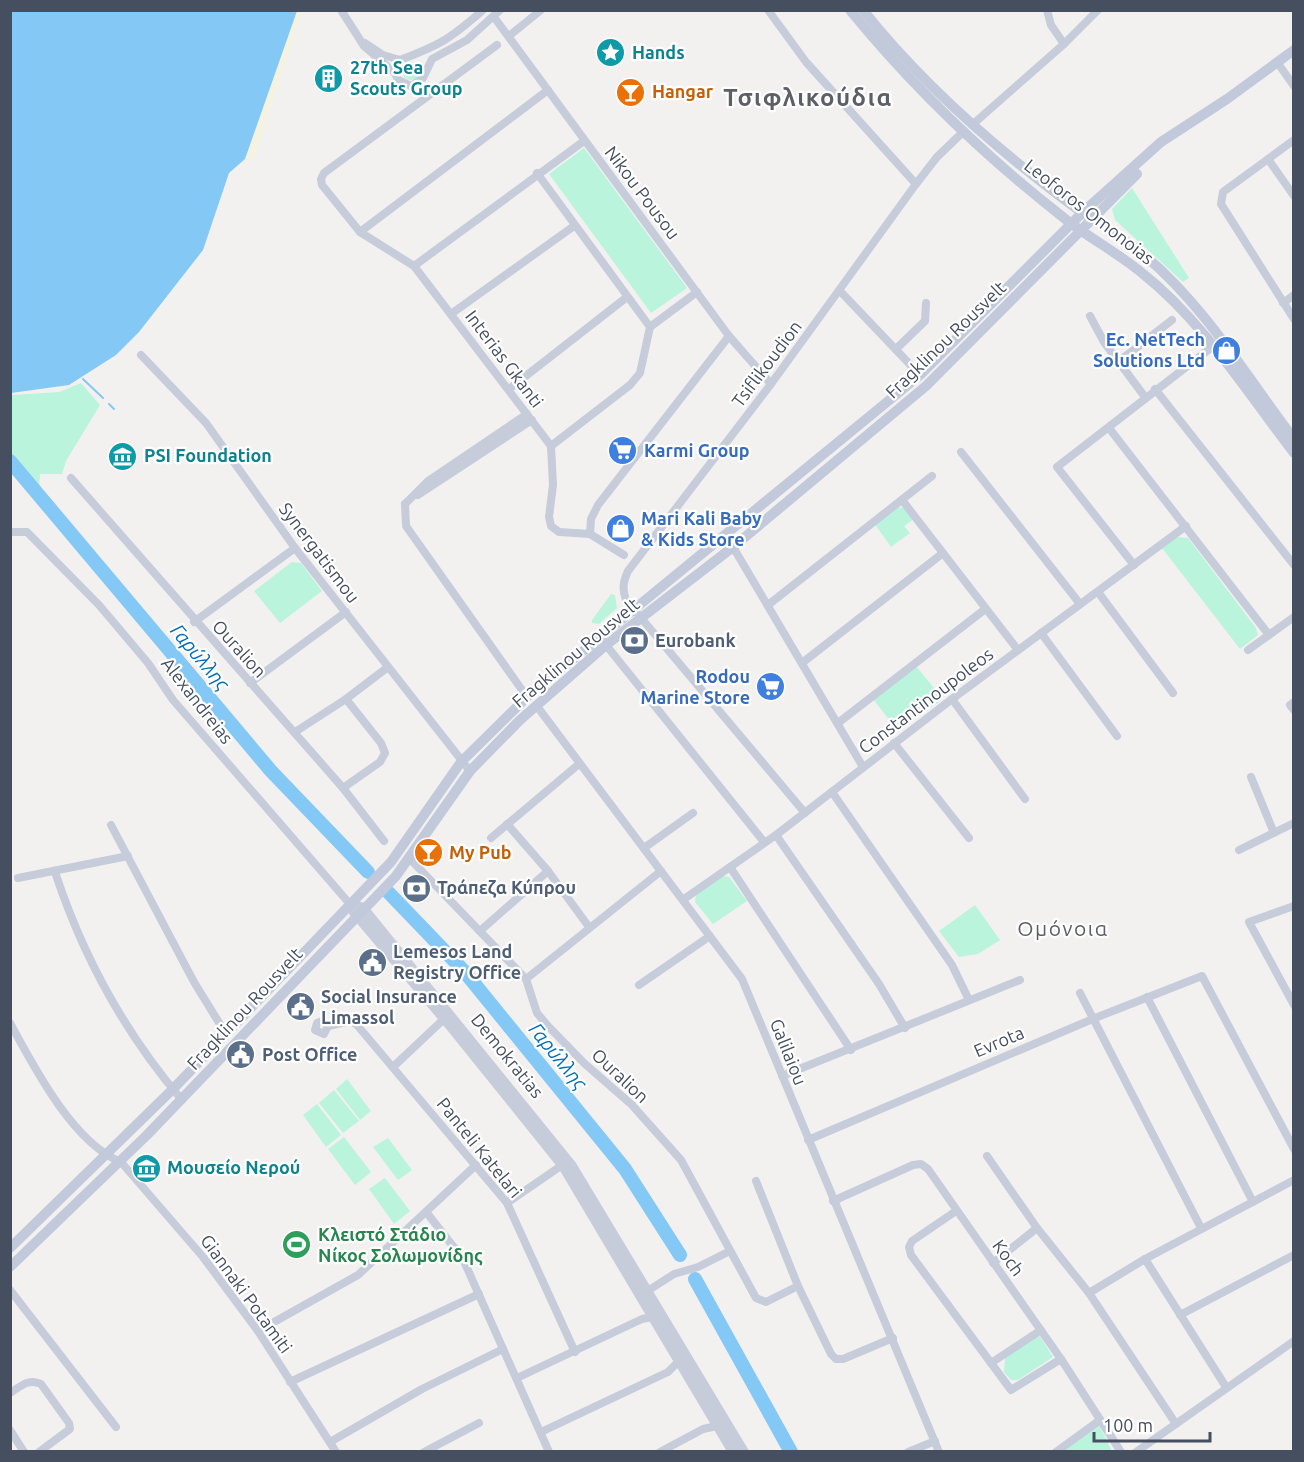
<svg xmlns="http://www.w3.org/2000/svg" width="1304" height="1462" viewBox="0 0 1304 1462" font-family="Ubuntu,sans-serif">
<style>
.green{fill:#bbf4dc}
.sand{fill:#f5f3e0}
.water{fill:#84c8f6}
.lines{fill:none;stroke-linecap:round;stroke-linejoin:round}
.stream{stroke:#84c8f6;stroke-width:2}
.river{stroke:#84c8f6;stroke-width:14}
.minor{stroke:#c6ccda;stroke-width:8}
.tertiary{stroke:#c6ccda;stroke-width:10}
.secondary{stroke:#c1c9db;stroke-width:10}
.labels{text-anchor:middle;stroke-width:4.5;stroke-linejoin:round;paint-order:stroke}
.culture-label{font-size:18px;font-weight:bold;fill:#0d838f;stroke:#fff;text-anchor:start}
.food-label{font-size:18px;font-weight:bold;fill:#c56008;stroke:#fff;text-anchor:start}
.street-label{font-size:18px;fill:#464f60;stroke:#fff}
.shop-label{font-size:18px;font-weight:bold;fill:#366cbe;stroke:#fff;text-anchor:end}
.service-label{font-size:18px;font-weight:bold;fill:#4e5e75;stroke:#fff;text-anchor:start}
.leisure-label{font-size:18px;font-weight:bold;fill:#27864d;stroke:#fff;text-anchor:start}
.water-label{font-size:20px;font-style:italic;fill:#006fb9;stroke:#fff}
.quarter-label{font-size:21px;letter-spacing:1.5px;fill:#5c5f66;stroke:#fff}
.district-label{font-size:24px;font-weight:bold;letter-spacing:1.5px;fill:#5c5f66;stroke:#fff}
</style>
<rect width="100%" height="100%" fill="#f3f1f0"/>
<g class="green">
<circle cx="411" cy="71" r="9"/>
<path d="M584,148L687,288L651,313L549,174Z"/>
<path d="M1132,188L1189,278L1183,282L1115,220L1112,209Z"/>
<path d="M81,383L100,405L66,461L62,474H40L39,491L11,456V395L59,392Z"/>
<path d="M897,507L905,508L914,519L904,526L910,533L891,547L874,523Z"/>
<path d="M1177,537L1188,538L1256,628L1258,635L1240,649L1162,548Z"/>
<path d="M292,562L301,563L322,591L280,623L254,591Z"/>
<path d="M611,594L615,595L617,608L599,624L592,623V620Z"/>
<path d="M916,666L943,699L898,731L873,699Z"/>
<path d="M721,876L729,877L747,901L713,924L695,902L696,894Z"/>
<path d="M975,905L1000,940L978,954L959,957L939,931Z"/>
<path d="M347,1079L371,1111L360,1120L336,1089Z"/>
<path d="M334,1090L359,1121L343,1133L319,1103Z"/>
<path d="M317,1104L341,1135L326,1147L303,1115Z"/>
<path d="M344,1137L371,1172L355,1185L328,1149Z"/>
<path d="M388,1138L412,1170L398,1180L373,1147Z"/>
<path d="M385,1178L410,1211L394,1224L369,1189Z"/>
<path d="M1039,1335L1053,1357L1018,1380H1011L1004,1372L1005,1357Z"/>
<path d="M1099,1425L1112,1451L1061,1452Z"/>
</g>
<path class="sand" d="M285,11H302L253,160L236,149Z"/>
<path class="water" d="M11,10L297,11L245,159L229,173L203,250L139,332L116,355L69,385L11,393Z"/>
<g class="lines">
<g class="stream">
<path d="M83,379L103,398"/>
<path d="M109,404L114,409"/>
</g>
<g class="river">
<path d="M10,461L271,771L368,872"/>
<path d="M389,893L464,971L625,1169L680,1255"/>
<path d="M695,1279L791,1452"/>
</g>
<g class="minor">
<path d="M341,10L364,46L395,73L398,80L411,86L423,78L432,59L467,40L500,10"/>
<path d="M768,10L806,62L916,184"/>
<path d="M1047,10L1051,25L1064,44"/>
<path d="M494,17L729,336L771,384"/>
<path d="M509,36L541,10"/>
<path d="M365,43L383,55L400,60"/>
<path d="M497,45L324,173L321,179L322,185L360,232L414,266L551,446L553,485L549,517L551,526L559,532L590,534L624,555"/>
<path d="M1277,62L1294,86"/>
<path d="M395,73L400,60C440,45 450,39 483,10"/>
<path d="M972,125L1064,44L1098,10"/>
<path d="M1294,140L1223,192L1221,204L1294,319"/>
<path d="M1268,159L1294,196"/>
<path d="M537,173L650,327L697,292"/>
<path d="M360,232L548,90"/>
<path d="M414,266L584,141"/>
<path d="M840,291L920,375"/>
<path d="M1283,303L1294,295"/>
<path d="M451,314L574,226"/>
<path d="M1090,316L1104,342L1145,397"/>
<path d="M896,349L925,321L926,303"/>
<path d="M141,355L206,423L295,548L470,771"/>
<path d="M1118,362L1172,320"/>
<path d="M509,389L627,297"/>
<path d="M1155,389L1294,565"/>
<path d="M1109,428L1269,635"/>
<path d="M551,446L630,385L640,373L650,327"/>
<path d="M961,452L1080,604"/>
<path d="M71,478L343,788L384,841"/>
<path d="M418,495L532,420"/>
<path d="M902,500L1018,650"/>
<path d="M405,504L406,526L527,697"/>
<path d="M405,504L428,481L527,414"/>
<path d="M10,532H27L99,605L148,663L173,700L349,903"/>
<path d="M590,534L591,519L598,505L729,336"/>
<path d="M733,547L863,767"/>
<path d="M1134,565L1057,467L1212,347"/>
<path d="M1098,592L1173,693"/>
<path d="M768,605L932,476"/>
<path d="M194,622L295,548"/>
<path d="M1041,633L1117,736"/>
<path d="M606,645L764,842"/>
<path d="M1248,650L1294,617"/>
<path d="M802,663L943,553"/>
<path d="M250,683L346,612"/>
<path d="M952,699L1025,799"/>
<path d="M1294,702L1290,705L1294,710"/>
<path d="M536,705L742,979L939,1452"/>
<path d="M838,723L984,610"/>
<path d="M295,732L346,699L388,667"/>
<path d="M894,743L969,838"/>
<path d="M1251,777L1274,833"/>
<path d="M343,788L380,762L385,753L381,743L346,699"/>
<path d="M832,792L952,965L969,1000"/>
<path d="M805,813L626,600C622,589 623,582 628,571L771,384L916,184L937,157L963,132"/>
<path d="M507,824L548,871L589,927"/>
<path d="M111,825L194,982L226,1034"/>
<path d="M776,835L879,984L905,1028"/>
<path d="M491,838L579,764"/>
<path d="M644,848L693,813"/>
<path d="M1239,850L1294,823"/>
<path d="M410,859L526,979L537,1013L548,1026L584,1063L632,1105L681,1160L756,1298L766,1302L798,1286"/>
<path d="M730,867L851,1050"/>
<path d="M55,872C83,957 124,1032 182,1100"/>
<path d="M18,878L128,856"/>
<path d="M684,899L776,835L952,699L1186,526"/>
<path d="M1294,906L1249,922L1294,1005"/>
<path d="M480,931L548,871"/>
<path d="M526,979L661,871"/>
<path d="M639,985L710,936"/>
<path d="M1080,993L1201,1228"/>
<path d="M1147,997L1253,1202"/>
<path d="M10,1023C34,1067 73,1143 121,1162L203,1257L258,1331L336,1452"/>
<path d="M328,1026L324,1034L315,1030L317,1023L322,1021L328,1026L351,1021L357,1025L507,1203L575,1352"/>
<path d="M393,1067L446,1017"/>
<path d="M782,1076L1020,980"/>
<path d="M808,1140L1095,1018L1202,976L1294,1149"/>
<path d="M987,1156L1037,1228L1089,1293L1176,1424"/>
<path d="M756,1181L798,1286L831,1354L836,1359H843L893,1338"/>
<path d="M833,1201L913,1165L921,1164L928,1169L1061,1359L1121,1452"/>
<path d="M507,1203L558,1168L567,1165"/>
<path d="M956,1211L912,1241L909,1247L911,1255L1011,1390L1061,1359"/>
<path d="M427,1213L463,1259L549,1452"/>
<path d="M1145,1259L1226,1387"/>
<path d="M993,1263L1037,1228"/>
<path d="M10,1290L116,1427"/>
<path d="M649,1290L674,1274L698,1267L730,1251"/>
<path d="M1089,1293L1145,1259L1294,1180"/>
<path d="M1180,1315L1294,1255"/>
<path d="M258,1331L358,1275L476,1165"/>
<path d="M991,1363L1041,1330"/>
<path d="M517,1378L642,1319L652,1317"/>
<path d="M290,1382L479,1294"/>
<path d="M10,1393C21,1386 29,1378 41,1384L69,1423L70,1429L39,1452"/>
<path d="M10,1430L24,1452"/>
<path d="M541,1432L668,1372L679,1361"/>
<path d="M330,1442L422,1389L503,1349"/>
<path d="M424,1452L479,1423"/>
<path d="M660,1452L703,1429L717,1426"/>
<path d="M908,1452L935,1441"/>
<path d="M1056,1452L1100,1420"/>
<path d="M1136,1452L1294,1341"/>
</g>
<g class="tertiary">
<path d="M349,903L363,908L572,1166L744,1452"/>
<path d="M353,911L452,1028L563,1166L733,1452"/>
</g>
<g class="secondary">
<path d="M850,10C913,87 986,157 1064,218C1089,238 1118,253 1142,273C1203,321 1247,392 1294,453"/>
<path d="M863,10C922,84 994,147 1069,203C1094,222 1121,236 1144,255C1204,305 1247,377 1294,439"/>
<path d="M10,1248L173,1089L391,862L461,762L527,697L920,375L1082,213L1161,142L1227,99L1294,50"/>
<path d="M10,1267L147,1135L396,876L470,771L520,720L606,645L733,547L926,386L1137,174"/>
</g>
</g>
<defs>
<symbol id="sight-disc" viewBox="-11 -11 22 22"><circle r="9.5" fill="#0f9aa8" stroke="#fff"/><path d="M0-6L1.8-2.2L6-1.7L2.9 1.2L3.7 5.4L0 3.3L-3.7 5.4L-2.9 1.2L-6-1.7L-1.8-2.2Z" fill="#fff"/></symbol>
<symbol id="building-disc" viewBox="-11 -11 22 22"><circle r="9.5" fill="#0f9aa8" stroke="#fff"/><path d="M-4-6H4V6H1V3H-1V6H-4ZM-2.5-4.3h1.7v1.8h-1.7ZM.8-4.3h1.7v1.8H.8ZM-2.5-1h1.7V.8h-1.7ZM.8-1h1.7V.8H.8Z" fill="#fff"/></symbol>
<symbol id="bar-disc" viewBox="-11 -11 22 22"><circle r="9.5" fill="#e8710a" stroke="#fff"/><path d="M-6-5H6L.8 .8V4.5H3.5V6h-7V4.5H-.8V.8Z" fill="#fff"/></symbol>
<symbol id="shop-disc" viewBox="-11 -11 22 22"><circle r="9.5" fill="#3f7fe0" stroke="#fff"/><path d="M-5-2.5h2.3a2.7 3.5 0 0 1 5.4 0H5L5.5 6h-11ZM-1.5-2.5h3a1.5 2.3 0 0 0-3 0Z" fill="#fff"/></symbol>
<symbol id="supermarket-disc" viewBox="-11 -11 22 22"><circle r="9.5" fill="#3f7fe0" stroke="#fff"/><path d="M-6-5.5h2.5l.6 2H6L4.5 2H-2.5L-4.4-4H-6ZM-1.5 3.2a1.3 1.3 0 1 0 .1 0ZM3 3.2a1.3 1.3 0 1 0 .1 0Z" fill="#fff"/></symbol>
<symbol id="museum-disc" viewBox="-11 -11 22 22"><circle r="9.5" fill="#0f9aa8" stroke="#fff"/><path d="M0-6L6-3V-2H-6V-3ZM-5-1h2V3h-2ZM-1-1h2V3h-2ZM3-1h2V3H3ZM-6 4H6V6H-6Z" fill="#fff"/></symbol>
<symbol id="bank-disc" viewBox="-11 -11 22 22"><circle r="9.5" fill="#5c6f8a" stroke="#fff"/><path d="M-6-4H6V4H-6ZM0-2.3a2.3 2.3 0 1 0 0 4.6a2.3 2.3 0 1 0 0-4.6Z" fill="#fff"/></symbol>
<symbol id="civic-disc" viewBox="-11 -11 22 22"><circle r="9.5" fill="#5c6f8a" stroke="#fff"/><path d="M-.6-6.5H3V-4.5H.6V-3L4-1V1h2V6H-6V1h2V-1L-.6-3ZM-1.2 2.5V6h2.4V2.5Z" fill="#fff"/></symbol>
<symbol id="stadium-disc" viewBox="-11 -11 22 22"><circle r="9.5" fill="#2e9e5b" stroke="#fff"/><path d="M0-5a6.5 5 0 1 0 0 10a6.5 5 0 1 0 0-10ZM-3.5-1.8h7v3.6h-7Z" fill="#fff"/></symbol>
</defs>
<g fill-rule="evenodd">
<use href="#sight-disc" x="594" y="36" width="33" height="33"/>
<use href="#building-disc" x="312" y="62" width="33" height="33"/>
<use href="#bar-disc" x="614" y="76" width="33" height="33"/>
<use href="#shop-disc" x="1210" y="334" width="33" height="33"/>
<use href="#supermarket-disc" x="606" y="434" width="33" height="33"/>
<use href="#museum-disc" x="106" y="440" width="33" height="33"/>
<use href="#shop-disc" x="604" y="512" width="33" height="33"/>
<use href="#bank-disc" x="618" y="624" width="33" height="33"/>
<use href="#supermarket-disc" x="754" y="670" width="33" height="33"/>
<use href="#bar-disc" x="412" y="836" width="33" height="33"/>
<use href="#bank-disc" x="400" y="872" width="33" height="33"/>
<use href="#civic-disc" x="356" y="946" width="33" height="33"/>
<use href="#civic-disc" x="284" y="990" width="33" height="33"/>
<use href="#civic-disc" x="224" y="1038" width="33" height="33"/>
<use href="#museum-disc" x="130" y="1152" width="33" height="33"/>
<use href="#stadium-disc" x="280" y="1228" width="33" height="33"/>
</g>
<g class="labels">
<g class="culture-label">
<text x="632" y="59">Hands</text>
<text x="350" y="74">27th Sea<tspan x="350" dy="21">Scouts Group</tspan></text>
<text x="144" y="462">PSI Foundation</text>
<text x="167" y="1174">Μουσείο Νερού</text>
</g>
<g class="food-label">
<text x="652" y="98">Hangar</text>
<text x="449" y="859">My Pub</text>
</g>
<g class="street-label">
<text transform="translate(642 193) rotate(53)" y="6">Nikou Pousou</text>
<text transform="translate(1089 212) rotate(38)" y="6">Leoforos Omonoias</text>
<text transform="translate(946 340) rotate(-44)" y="6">Fragklinou Rousvelt</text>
<text transform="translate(504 359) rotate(53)" y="6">Interias Gkanti</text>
<text transform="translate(767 364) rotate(-53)" y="6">Tsiflikoudion</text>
<text transform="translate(319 553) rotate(53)" y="6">Synergatismou</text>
<text transform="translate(239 649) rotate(48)" y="6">Ouralion</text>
<text transform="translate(576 653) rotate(-40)" y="6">Fragklinou Rousvelt</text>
<text transform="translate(197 701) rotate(52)" y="6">Alexandreias</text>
<text transform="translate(926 701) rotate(-37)" y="6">Constantinoupoleos</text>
<text transform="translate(245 1009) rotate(-47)" y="6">Fragklinou Rousvelt</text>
<text transform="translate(999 1042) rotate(-23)" y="6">Evrota</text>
<text transform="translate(788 1052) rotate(68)" y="6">Galilaiou</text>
<text transform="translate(507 1056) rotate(51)" y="6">Demokratias</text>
<text transform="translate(620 1076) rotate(43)" y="6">Ouralion</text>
<text transform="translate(479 1148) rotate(51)" y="6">Panteli Katelari</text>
<text transform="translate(1008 1258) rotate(54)" y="6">Koch</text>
<text transform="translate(246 1294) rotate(54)" y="6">Giannaki Potamiti</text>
</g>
<g class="shop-label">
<text x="1205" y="346">Ec. NetTech<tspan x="1205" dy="21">Solutions Ltd</tspan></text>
<text x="644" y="457" text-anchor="start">Karmi Group</text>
<text x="641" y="525" text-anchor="start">Mari Kali Baby<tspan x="641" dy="21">&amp; Kids Store</tspan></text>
<text x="750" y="683">Rodou<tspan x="750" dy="21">Marine Store</tspan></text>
</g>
<g class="service-label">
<text x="655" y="647">Eurobank</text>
<text x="437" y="894">Τράπεζα Κύπρου</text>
<text x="393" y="958">Lemesos Land<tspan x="393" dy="21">Registry Office</tspan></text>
<text x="321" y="1003">Social Insurance<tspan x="321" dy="21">Limassol</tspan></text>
<text x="262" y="1061">Post Office</text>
</g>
<g class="leisure-label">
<text x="318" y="1241">Κλειστό Στάδιο<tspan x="318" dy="21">Νίκος Σολωμονίδης</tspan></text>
</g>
<g class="water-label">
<text transform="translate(200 657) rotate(50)" y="7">Γαρύλλης</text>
<text transform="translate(558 1056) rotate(51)" y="7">Γαρύλλης</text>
</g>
<g class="quarter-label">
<text x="1063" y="936">Ομόνοια</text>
</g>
<g class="district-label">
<text x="808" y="106">Τσιφλικούδια</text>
</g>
</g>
<rect width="1304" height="1462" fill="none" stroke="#464f60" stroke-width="24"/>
<path d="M1094 1432v9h116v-9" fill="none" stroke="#464f60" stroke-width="3"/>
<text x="1103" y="1432" font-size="18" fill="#464f60" stroke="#ffffff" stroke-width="4.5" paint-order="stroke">100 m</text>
</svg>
